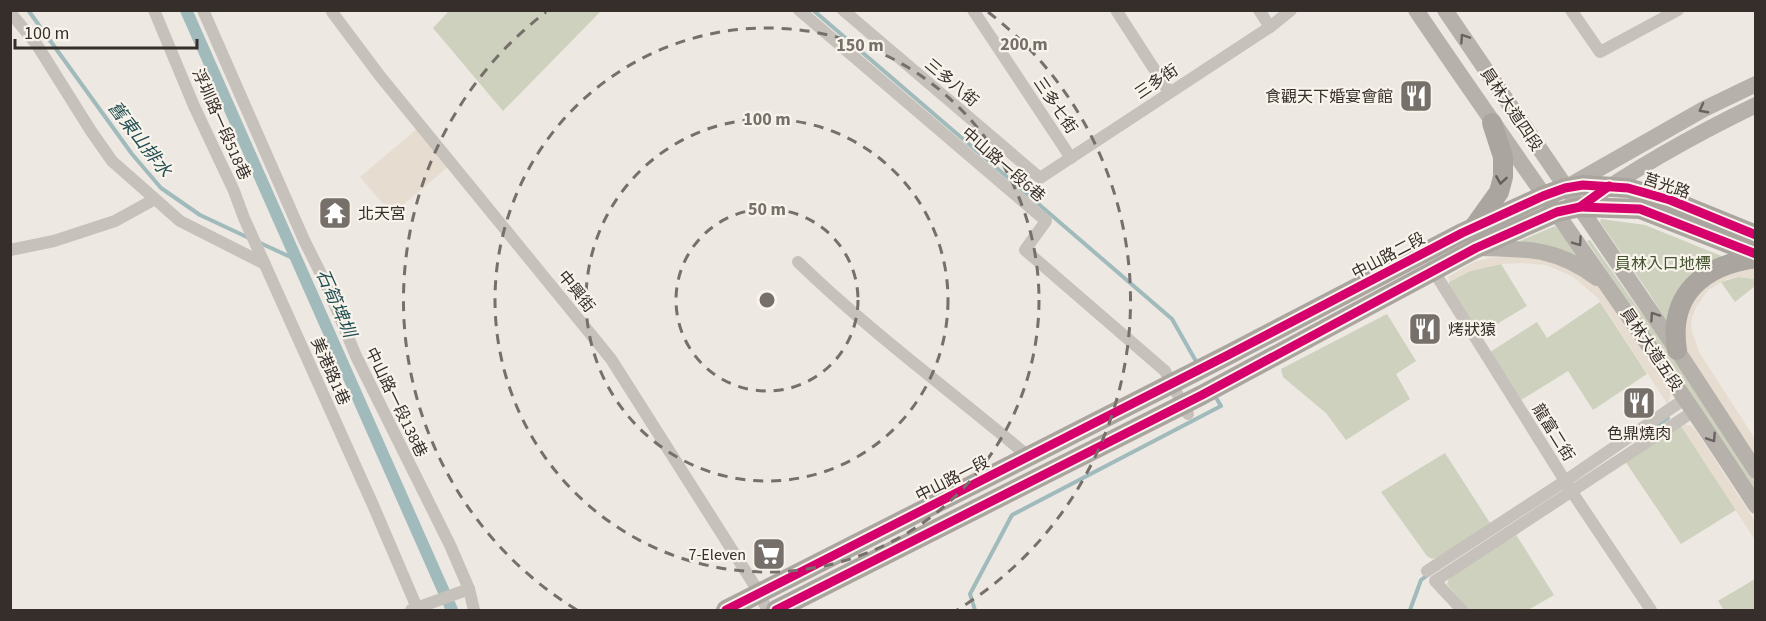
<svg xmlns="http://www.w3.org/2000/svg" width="1766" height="621" viewBox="0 0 1766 621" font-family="'Source Sans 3','Noto Sans TC',sans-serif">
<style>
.green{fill:#cdd1bd}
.plaza{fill:#e6dcd0}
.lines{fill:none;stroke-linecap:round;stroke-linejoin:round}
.stream{stroke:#a1bbbc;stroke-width:4}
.canal{stroke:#a1bbbc;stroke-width:12}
.street{stroke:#c6c1bb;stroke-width:12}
.secondary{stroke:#b7b1ac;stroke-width:16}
.primary{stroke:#aba5a0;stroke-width:20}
.cycleway-casing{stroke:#f8f3eb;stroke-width:13}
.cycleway{stroke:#d6006c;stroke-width:9}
.oneway{stroke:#6a625e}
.oneway2{stroke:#655e59}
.ring{fill:none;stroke:#766f6a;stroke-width:3;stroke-dasharray:10 8}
.labels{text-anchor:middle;stroke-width:4.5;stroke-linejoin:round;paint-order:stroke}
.street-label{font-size:16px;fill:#362e2a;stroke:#f8f3eb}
.poi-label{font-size:16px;fill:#362e2a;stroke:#f8f3eb;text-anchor:end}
.park-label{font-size:16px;fill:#445330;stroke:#f8f3eb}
.water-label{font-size:18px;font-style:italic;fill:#234f54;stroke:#f8f3eb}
.centre{fill:#766f6a;stroke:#f8f3eb;stroke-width:3}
.ring-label{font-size:18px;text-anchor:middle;font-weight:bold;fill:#766f6a;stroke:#f8f3eb;stroke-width:4.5;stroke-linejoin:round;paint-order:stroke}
</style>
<rect width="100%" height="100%" fill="#ede8e2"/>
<g class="green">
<path d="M449,11V10L601,11L503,111L433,28Z"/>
<path d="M1601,219L1645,225L1724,257L1669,325L1649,293L1600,222Z"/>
<path d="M1555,226L1578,254L1575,257L1520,241Z"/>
<path d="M1590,240L1640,311L1657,330L1755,482V494L1587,241Z"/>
<path d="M1501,264L1527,306L1479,335L1449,288V282L1470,271Z"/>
<path d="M1738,277L1755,279V286L1735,302L1721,282Z"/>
<path d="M1600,302L1647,374L1593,410L1568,371L1521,400L1490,352L1537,322L1547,338Z"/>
<path d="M1387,314L1416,361L1396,374L1410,399L1346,440L1326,413L1283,377L1281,369Z"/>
<path d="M1681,426L1736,510L1681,544L1625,461Z"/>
<path d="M1445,453L1490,523L1439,557L1432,559L1427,556L1381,492Z"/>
<path d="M1515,533L1554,595L1528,610H1469L1447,584L1450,575Z"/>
<path d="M1755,579V610H1724L1718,601Z"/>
</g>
<g class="plaza">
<path d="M418,128L449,166L392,214L360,177Z"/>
<path d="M1517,254L1549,257L1598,286L1668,387L1671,394L1668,405L1598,298L1572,276L1546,265L1522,263L1501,264L1470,271L1449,282L1448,277L1474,262L1489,258Z"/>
<path d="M1751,268L1755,269V279L1738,277L1727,279L1708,290L1696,307L1692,317L1691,328L1699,352L1755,439V457L1689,354L1683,342L1681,324L1706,279Z"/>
<path d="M1684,424L1692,426L1696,431L1755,521V540L1681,426Z"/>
</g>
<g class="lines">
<g class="stream">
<path d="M28,10L132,154L161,188L200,215L249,238"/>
<path d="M813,10L1172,319L1197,363"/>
<path d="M258,242L297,260"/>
<path d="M1639,438L1668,418"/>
<path d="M975,610L970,594L1012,515L1221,406L1215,396"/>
<path d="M1410,610L1421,580L1429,574"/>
</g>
<path class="canal" d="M186,10L452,610"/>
<g class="street">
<path d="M154,10L194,106L234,191L244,218L373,505L418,610"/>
<path d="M203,10L304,240L326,284L356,356L450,545L469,589L474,610"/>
<path d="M799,10L1046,221L1025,250L1165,371L1188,414"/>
<path d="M843,10L1040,178L1270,27L1291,10"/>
<path d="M973,10L1071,158"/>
<path d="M1116,10L1169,92"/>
<path d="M1259,10L1270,27"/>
<path d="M1571,10L1600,52L1678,10"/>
<path d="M10,12L37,45L91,131L112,161L180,221L265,264"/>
<path d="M332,12L380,76L611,359L760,594L767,610"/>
<path d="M10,250L54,241L115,221L155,199"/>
<path d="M798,262C870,332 952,392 1028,456"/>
<path d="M1433,270L1572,492L1651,610"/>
<path d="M1427,571L1565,481L1686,398"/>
<path d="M411,610L469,589"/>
<path d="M1462,610L1435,581L1694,411"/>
</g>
<g class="secondary">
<path d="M1416,10C1528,176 1647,337 1756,506"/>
<path d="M1445,10L1677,350L1756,471"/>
<path d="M1567,187L1704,109L1756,84"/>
<path d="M1580,207C1635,168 1694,135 1756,105"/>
<path d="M1477,248C1526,249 1556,247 1597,278"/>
</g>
<g class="primary">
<path d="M1474,227L1499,192L1503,177V157L1492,123"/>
<path d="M1677,350C1668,294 1704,265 1756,258"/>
<path d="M726,610L1228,355L1462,233L1543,196L1565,188L1583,185L1628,188L1670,200L1756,235"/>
<path d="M776,610L1202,395L1476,248L1557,212L1580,207L1640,209L1756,254"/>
</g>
<defs>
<g id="cycleway">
<path d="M1580,207L1640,209L1756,254"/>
<path d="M726,610L1228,355L1462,233L1543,196L1565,188L1583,185L1628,188L1670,200L1756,235"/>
<path d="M776,610L1202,395L1476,248L1557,212L1580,207L1609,186"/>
</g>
</defs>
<use href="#cycleway" class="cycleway-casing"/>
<use href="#cycleway" class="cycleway"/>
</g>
<defs><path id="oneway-chevron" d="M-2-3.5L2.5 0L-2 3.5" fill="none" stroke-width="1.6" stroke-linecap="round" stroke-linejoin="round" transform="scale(1.5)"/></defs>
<g class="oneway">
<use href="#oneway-chevron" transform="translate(1464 38) rotate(-124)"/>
<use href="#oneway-chevron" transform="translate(1703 109) rotate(152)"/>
<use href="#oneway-chevron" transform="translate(1578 242) rotate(55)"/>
<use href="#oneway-chevron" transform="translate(1654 316) rotate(-124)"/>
<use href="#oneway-chevron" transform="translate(1712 438) rotate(57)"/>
</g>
<use class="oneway2" href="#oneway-chevron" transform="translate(1501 180) rotate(99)"/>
<g class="ring">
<circle cx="767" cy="300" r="91"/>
<circle cx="767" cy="300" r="181"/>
<circle cx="767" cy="300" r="272"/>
<path d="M577 610A363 363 0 0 1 546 12M988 12A363 363 0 0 1 957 610"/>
</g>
<defs>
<symbol id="restaurant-square" viewBox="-11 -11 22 22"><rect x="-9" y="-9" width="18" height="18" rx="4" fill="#766f6a" stroke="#f8f3eb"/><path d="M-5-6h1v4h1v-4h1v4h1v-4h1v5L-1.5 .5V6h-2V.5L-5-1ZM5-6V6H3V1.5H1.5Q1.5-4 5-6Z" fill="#fff"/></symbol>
<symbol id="temple-square" viewBox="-11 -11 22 22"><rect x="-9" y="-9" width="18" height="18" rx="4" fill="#766f6a" stroke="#f8f3eb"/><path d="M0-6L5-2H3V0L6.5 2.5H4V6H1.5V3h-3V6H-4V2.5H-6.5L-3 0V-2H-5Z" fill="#fff"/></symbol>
<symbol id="supermarket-square" viewBox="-11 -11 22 22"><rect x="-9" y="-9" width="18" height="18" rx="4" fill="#766f6a" stroke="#f8f3eb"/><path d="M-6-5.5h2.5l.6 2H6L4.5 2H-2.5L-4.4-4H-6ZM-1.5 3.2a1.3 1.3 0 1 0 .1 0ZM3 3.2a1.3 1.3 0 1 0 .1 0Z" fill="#fff"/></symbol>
</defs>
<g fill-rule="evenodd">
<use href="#restaurant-square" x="1397" y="77" width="38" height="38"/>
<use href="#temple-square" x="316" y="194" width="38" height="38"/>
<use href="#restaurant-square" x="1406" y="310" width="38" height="38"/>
<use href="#restaurant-square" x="1620" y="384" width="38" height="38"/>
<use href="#supermarket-square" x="750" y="535" width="38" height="38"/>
</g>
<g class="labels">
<g class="street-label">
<text transform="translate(1156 81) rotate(-34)" y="6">三多街</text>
<text transform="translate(952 82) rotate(40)" y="6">三多八街</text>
<text transform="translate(1056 105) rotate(56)" y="6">三多七街</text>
<text transform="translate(1512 109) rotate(56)" y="6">員林大道四段</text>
<text transform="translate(222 124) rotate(66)" y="6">浮圳路一段518巷</text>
<text transform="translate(1004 164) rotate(41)" y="6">中山路一段6巷</text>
<text transform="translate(1667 185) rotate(18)" y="6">莒光路</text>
<text transform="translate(1388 255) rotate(-28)" y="6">中山路二段</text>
<text transform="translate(577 291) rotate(51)" y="6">中興街</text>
<text transform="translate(1652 349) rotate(56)" y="6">員林大道五段</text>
<text transform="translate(331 371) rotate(66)" y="6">美港路1巷</text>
<text transform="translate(397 402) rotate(64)" y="6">中山路一段138巷</text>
<text transform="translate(1554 432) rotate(58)" y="6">龍富二街</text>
<text transform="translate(952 478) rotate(-27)" y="6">中山路一段</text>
</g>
<g class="poi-label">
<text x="1393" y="102">食觀天下婚宴會館</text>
<text x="358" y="219" text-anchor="start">北天宮</text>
<text x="1448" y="335" text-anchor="start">烤狀猿</text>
<text x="1639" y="439" text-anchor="middle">色鼎燒肉</text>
<text x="746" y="560">7-Eleven</text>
</g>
<g class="park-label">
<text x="1663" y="269">員林入口地標</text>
</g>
<g class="water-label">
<text transform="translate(140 139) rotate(52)" y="6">舊東山排水</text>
<text transform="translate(336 303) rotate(66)" y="6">石筍埤圳</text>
</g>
</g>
<circle cx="767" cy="300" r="9" class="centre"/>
<g class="ring-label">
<text x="1024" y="50">200 m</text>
<text x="860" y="51">150 m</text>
<text x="767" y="125">100 m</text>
<text x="767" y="215">50 m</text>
</g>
<rect width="1766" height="621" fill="none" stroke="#362e2a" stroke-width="24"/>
<path d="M15 39v9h182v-9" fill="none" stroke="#362e2a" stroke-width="3"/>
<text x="24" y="39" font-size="18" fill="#362e2a" stroke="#f8f3eb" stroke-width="4.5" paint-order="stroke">100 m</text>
</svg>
